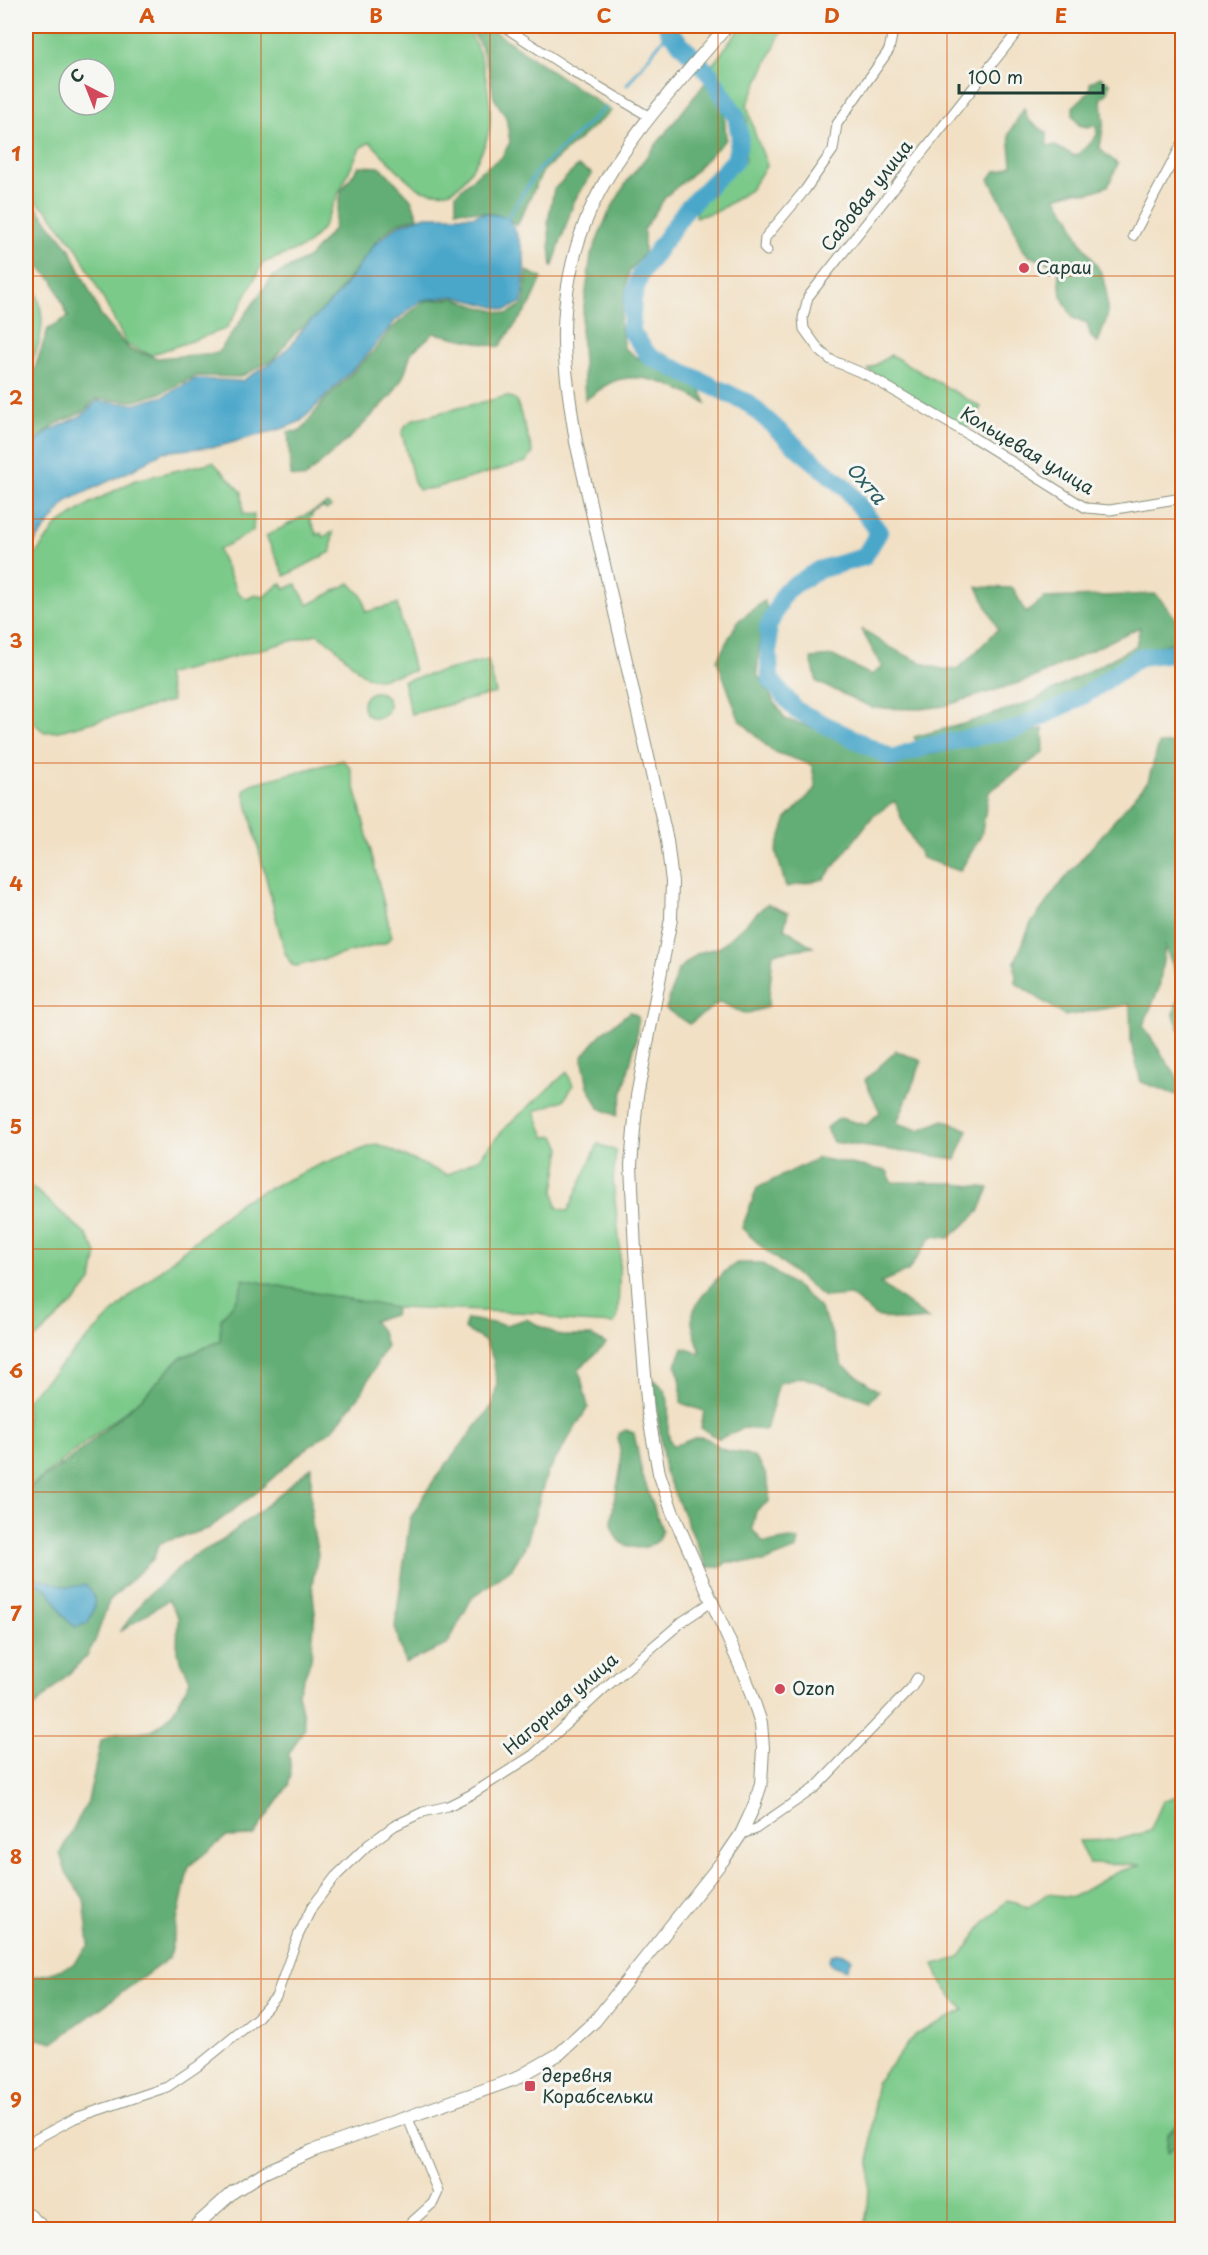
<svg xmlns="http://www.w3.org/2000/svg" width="1208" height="2255" viewBox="0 0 1208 2255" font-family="'Playpen Sans',sans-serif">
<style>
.green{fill:#7bca8a;stroke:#4d845f;stroke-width:1.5;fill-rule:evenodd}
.forest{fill:#64ae76;stroke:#427655;stroke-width:1.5}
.water{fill:#4ca7ca;stroke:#36727f;stroke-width:1.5}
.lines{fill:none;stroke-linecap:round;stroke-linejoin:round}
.stream{stroke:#4ca7ca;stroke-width:3}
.river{stroke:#4ca7ca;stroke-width:18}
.minor-casing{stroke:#888e7c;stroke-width:11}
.major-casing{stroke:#888e7c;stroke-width:14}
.minor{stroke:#fff;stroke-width:9}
.major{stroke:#fff;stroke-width:12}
.grid{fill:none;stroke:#d45610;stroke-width:1.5;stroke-opacity:0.55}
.poi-dot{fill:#d1495b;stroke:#f6f6f2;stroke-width:2}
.labels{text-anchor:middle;stroke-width:6;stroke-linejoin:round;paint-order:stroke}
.street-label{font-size:18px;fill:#1f3d34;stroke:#f6f6f2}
.poi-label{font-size:18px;fill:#1f3d34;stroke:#f6f6f2;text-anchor:start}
.water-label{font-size:20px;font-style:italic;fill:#2c5d61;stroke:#f6f6f2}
.neatline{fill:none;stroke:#d45610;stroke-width:2}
.grid-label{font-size:20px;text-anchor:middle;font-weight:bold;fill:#d45610}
</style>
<rect width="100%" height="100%" fill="#f6f6f2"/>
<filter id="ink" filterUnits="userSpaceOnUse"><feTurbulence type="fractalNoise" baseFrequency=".0167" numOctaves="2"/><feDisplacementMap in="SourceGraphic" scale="12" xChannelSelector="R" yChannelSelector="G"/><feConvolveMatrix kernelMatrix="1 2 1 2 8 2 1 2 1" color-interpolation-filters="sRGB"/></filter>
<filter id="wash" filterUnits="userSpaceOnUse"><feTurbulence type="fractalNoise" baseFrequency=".008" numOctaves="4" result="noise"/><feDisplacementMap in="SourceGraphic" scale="24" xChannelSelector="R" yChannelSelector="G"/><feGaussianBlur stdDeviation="1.35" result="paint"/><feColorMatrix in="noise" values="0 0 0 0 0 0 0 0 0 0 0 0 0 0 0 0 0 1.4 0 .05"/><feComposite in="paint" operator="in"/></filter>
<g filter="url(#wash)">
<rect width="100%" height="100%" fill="#f1e0c4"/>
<g class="green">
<path d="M26,26H464C483,45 495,108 488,135C484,150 464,189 447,192C441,193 426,192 420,189C412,187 378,150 370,142L360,148L322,229L306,246L263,263L240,307L226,329L151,355L127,345L78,250L48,211L26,194ZM69,69H105V105H69Z"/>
<path d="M742,26H784L747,105L755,134L767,165L750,190L718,211L696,217L697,205L745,161L747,119L712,65Z"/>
<path d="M26,265C44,305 50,332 26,371Z"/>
<path d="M891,355L981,407L967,430L868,370Z"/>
<path d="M507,396L515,399L517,402L533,453L526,462L435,488L419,490L414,482L402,433L406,425L414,419Z"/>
<path d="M213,462L242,492L243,514L254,515L253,531L218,550L238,593L247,599L255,595L263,597C271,593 274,587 281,583L285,589L296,584L308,605L350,583L363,597L366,612L397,604L414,671L379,679L371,678L362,674L333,645L317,634L166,675L172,701L59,731L44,732L26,716V567L57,525L89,504L135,480Z"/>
<path d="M327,504L331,507L326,510L324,507L311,514L312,516L309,518L317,535L321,533L323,537L333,532L331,552L285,576L266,536Z"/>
<path d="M488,660L496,693L411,714L403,681Z"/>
<circle cx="376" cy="705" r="13"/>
<path d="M343,760L350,767L392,937L385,943L297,966L292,965L285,953L244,791L251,784Z"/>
<path d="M567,1072L573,1086L564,1100L535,1111L545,1137L555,1136L561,1148L554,1191L557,1208L568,1211L598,1144L616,1151L613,1181L620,1247L618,1316L614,1324L562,1321L539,1313L396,1308L239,1296L221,1319L220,1341L179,1359L144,1396L26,1490V1400L131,1295L242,1201L321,1164L377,1144L447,1175L479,1158L505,1128Z"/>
<path d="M26,1182L85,1233L97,1253L92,1280L76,1301L26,1347Z"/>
<path d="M1182,1794V2120L1168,2134L1167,2152L1182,2141V2229L863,2230L868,2208L871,2139L876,2083L916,2034L964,2010L942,1984L934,1964L960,1958L984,1923L1007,1900L1016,1902L1027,1908L1047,1894L1073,1897L1116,1872L1142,1865L1089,1864L1078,1841L1117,1840L1150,1831L1163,1801Z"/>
</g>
<g class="forest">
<path d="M469,26H486L611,111L543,171L517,225C497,212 479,211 456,210V194L481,171L502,157L510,142L506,117L494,98L489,71L481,46Z"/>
<path d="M1100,77L1110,83L1108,92L1101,100L1104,120L1100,148L1105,154L1118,164L1108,186L1089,193L1076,191L1056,197L1070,217L1078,237L1102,274L1107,295V317L1098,343L1091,337L1087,323L1073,318L1061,296L1058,266L1029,256L1021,247L1011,220L989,179L995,171L1003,170L1012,165L1009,134L1024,108L1028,120L1047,133V146H1055L1075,156L1087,147L1097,135L1096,125L1087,127L1079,125L1073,116V107L1090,91V83Z"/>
<path d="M706,82L724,111L726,139L690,176L666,196L644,229V253L629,272L620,321L624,348L647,364L665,367L684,379L698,384L706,403C679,388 638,367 608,384C600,389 593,395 585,400L581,328L591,255L608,214L628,180Z"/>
<path d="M359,166L381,167L411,199L418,217L396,224L378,239L338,293L320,313L295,333L273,360L240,377L196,376L161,393L135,401L96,399L83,412L56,424L26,449V386L32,377L48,329L68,317L53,280L26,256V200L31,201L70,249L101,316L129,349L157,358L218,353L272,277L309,257L333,230L342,190Z"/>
<path d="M578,166L592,173L574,201L552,268L548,221L554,189Z"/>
<path d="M527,271L542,278L531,303L499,347L434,333L411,353L404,375L391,396L352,436L304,478L291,476L288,432L301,431L323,402L373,352L391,329L424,301L455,298L476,306L507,314L524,304Z"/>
<path d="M977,587L1013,588L1026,613L1044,598L1156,594L1182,626V647L1177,642L1136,651L1093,681L1014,724L918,744L914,737L963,724L1033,701L1136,646L1140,627L1031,679L944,706L920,709L873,708L817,682L811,658L833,656L871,675L882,667L861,629C879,641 938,678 958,668C965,665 991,636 998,629Z"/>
<path d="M764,601L768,611L761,625L757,674L785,719L833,734L888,764L1043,729L1044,752L989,792L981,836L960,871L922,858L902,820L895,801L873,816L824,879L786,887L776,851L787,818L816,788L812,765L772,751L739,719L717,660L738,621Z"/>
<path d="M1182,743V1036L1174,1015L1181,985L1165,947L1159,988L1143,1026L1182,1085V1097L1141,1082L1131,1043L1130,1004L1065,1016L1016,983L1015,962L1030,925L1057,888L1148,781L1159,744Z"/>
<path d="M767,904L788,913L784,928L813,947L773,953L768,1007L745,1014L720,1002L689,1024L666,1009L678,970L698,953L720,947Z"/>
<path d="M630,1012L638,1016L636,1040L617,1116L599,1108L588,1086L582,1057L602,1033Z"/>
<path d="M896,1051L922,1061L897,1123L919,1130L944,1120L968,1130L956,1159L833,1142L826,1128L840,1118L866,1125L880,1112L865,1080Z"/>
<path d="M818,1158L887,1171L892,1182L947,1183L989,1188L979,1212L949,1238L932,1236L908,1271L880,1283L928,1319L904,1321L875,1316L851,1295L824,1297L763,1248L742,1228L757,1188Z"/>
<path d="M737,1263H761L798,1288L819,1307L829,1326L842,1365L878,1391L870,1401L802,1377L779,1383L766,1430L743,1428L719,1439L701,1428L704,1411L681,1403V1382L676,1365L683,1348L701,1354C699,1344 693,1333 692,1322C690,1303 722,1272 737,1263Z"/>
<path d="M243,1279L396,1308L394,1315L373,1321L382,1332L386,1346L361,1394L333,1429L298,1455L256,1493L208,1529L160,1543L153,1559L109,1601L95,1641L86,1657L35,1706L26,1708V1491L79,1452L144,1396L179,1359L220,1341L221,1319L239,1296Z"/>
<path d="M467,1319L506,1325L526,1319L561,1336H592L606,1344L579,1369L588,1407L547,1473L526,1545L512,1568L472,1598L447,1645L405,1663L395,1627L410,1519L434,1480L493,1405L497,1383L493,1359L485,1341L464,1329Z"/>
<path d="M653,1379C681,1398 660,1422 672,1445C682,1445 689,1439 698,1437C709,1436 714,1445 723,1449C730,1453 738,1451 746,1454C763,1458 771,1485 769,1501L756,1511L752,1529L763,1542C776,1544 786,1537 798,1540L797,1549L764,1562H727L721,1567H707L665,1472Z"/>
<path d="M626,1430L634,1433L642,1474L662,1530L658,1541C650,1547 642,1549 632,1547C595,1540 621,1486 621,1463C621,1453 618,1444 618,1434Z"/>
<path d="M311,1467V1521L318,1554L312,1584L315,1613L311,1660L298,1692L305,1727L289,1754L291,1775L288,1786L253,1836L226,1837L189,1866L169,1958L53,2043L38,2039L26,2047V1978L51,1973L72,1965L89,1945L84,1899L66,1872L60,1853L88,1801L101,1741C120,1728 125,1736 145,1732C169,1727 180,1700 190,1680L177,1652L178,1617L168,1600L120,1632L144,1599L191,1557L220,1542L262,1509Z"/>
<path d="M1182,2120V2141L1167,2153L1168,2134Z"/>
</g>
<g class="water">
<path d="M485,213L508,217C528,253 526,262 522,302L506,310L454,296L422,300L395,321L366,356L301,421L284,428L220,446L162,452L134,469L67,501L26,553V451L49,431L83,415L97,401L136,404L164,396L195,379L242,381L273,362L291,345L303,329L339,294L375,244L397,226L426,216H472Z"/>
<path d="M31,1577L69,1587L86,1585C99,1597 95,1608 88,1623L76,1627C59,1617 61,1606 50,1593C45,1587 36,1584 31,1577Z"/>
<path d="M839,1953L849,1956L852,1959L847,1970L831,1965L829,1959L831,1955Z"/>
</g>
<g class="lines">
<g class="stream">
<path d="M627,85L669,31"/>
<path d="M508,217L537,171L606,107"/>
</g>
<path class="river" d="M667,26L669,31L711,76L736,116L740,137L735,160L687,208L640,275L633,299L631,331L649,356L748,403L800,450L846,488L879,532L864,557L818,570L785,591L768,627L770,679L796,710L892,758L928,746L1017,729L1085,695L1140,657L1172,653L1182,661"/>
</g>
</g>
<g filter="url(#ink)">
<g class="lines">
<defs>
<g id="minor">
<path d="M503,26L569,69L650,117"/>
<path d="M1022,26L808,297L803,318L804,329L820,351L831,360L867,375L971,436L1086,508L1110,510L1182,498"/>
<path d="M1133,236L1182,144"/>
<path d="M767,251L764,248L765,238L805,190L833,150L837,124L889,50L894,26"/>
<path d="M741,1834L754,1830L816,1787L912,1687L917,1678"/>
<path d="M26,2148L34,2140L75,2118L167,2087L198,2066L257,2018L276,1997L298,1936L312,1907L335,1877L368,1845L394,1826L423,1812L448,1806L472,1794L533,1755L607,1686L683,1621L713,1601"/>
<path d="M26,2210L48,2230"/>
<path d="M403,2230L433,2203L438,2192L407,2116"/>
</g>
<path id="major" d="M191,2230L233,2192L265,2172L312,2151L515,2079L559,2054L595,2021L724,1859L741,1834L754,1806L761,1784L763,1748L761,1723L746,1679L672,1511L659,1473L648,1412L635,1251L631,1165L637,1096L671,919L672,882L667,840L576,442C571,409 565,376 564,342C563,299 572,252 589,213C618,146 680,81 727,26"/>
</defs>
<use href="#minor" class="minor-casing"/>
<use href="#major" class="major-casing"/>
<use href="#minor" class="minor"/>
<use href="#major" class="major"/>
</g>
</g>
<path class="grid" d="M261,26V2230M490,26V2230M718,26V2230M947,26V2230M26,276H1182M26,519H1182M26,763H1182M26,1006H1182M26,1249H1182M26,1492H1182M26,1736H1182M26,1979H1182"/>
<g class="poi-dot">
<circle cx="1024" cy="268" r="6"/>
<circle cx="780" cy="1689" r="6"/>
<rect x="524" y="2080" width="12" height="12" rx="3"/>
</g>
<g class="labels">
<g class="street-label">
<text transform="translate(867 196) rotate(-52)" y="6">Садовая улица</text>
<text transform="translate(1027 451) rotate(31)" y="6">Кольцевая улица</text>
<text transform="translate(561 1704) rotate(-41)" y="6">Нагорная улица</text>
</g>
<g class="poi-label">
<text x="1036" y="274">Сараи</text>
<text x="792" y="1695">Ozon</text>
<text x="542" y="2082">деревня<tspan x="542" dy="21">Корабсельки</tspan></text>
</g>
<g class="water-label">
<text transform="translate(866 483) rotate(49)" y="7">Охта</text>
</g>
</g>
<rect width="1208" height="2255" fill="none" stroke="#f6f6f2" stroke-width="66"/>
<g transform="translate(87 87) rotate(318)"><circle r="28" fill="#f6f6f2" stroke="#a0aca6" stroke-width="1.5"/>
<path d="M0-4.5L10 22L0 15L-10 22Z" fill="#d1495b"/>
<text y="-9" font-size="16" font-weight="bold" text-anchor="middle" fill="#1f3d34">С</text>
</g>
<path d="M959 84v9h144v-9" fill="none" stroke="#1f3d34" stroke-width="3"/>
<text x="968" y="84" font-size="18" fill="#1f3d34" stroke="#f6f6f2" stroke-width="4.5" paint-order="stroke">100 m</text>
<rect x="33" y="33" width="1142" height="2189" class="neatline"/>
<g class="grid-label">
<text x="147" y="23">A</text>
<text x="376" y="23">B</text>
<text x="604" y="23">C</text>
<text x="832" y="23">D</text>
<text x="1061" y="23">E</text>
<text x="16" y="161">1</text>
<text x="16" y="405">2</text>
<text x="16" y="648">3</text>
<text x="16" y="891">4</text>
<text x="16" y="1134">5</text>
<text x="16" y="1378">6</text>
<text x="16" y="1621">7</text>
<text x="16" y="1864">8</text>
<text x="16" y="2107">9</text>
</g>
</svg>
